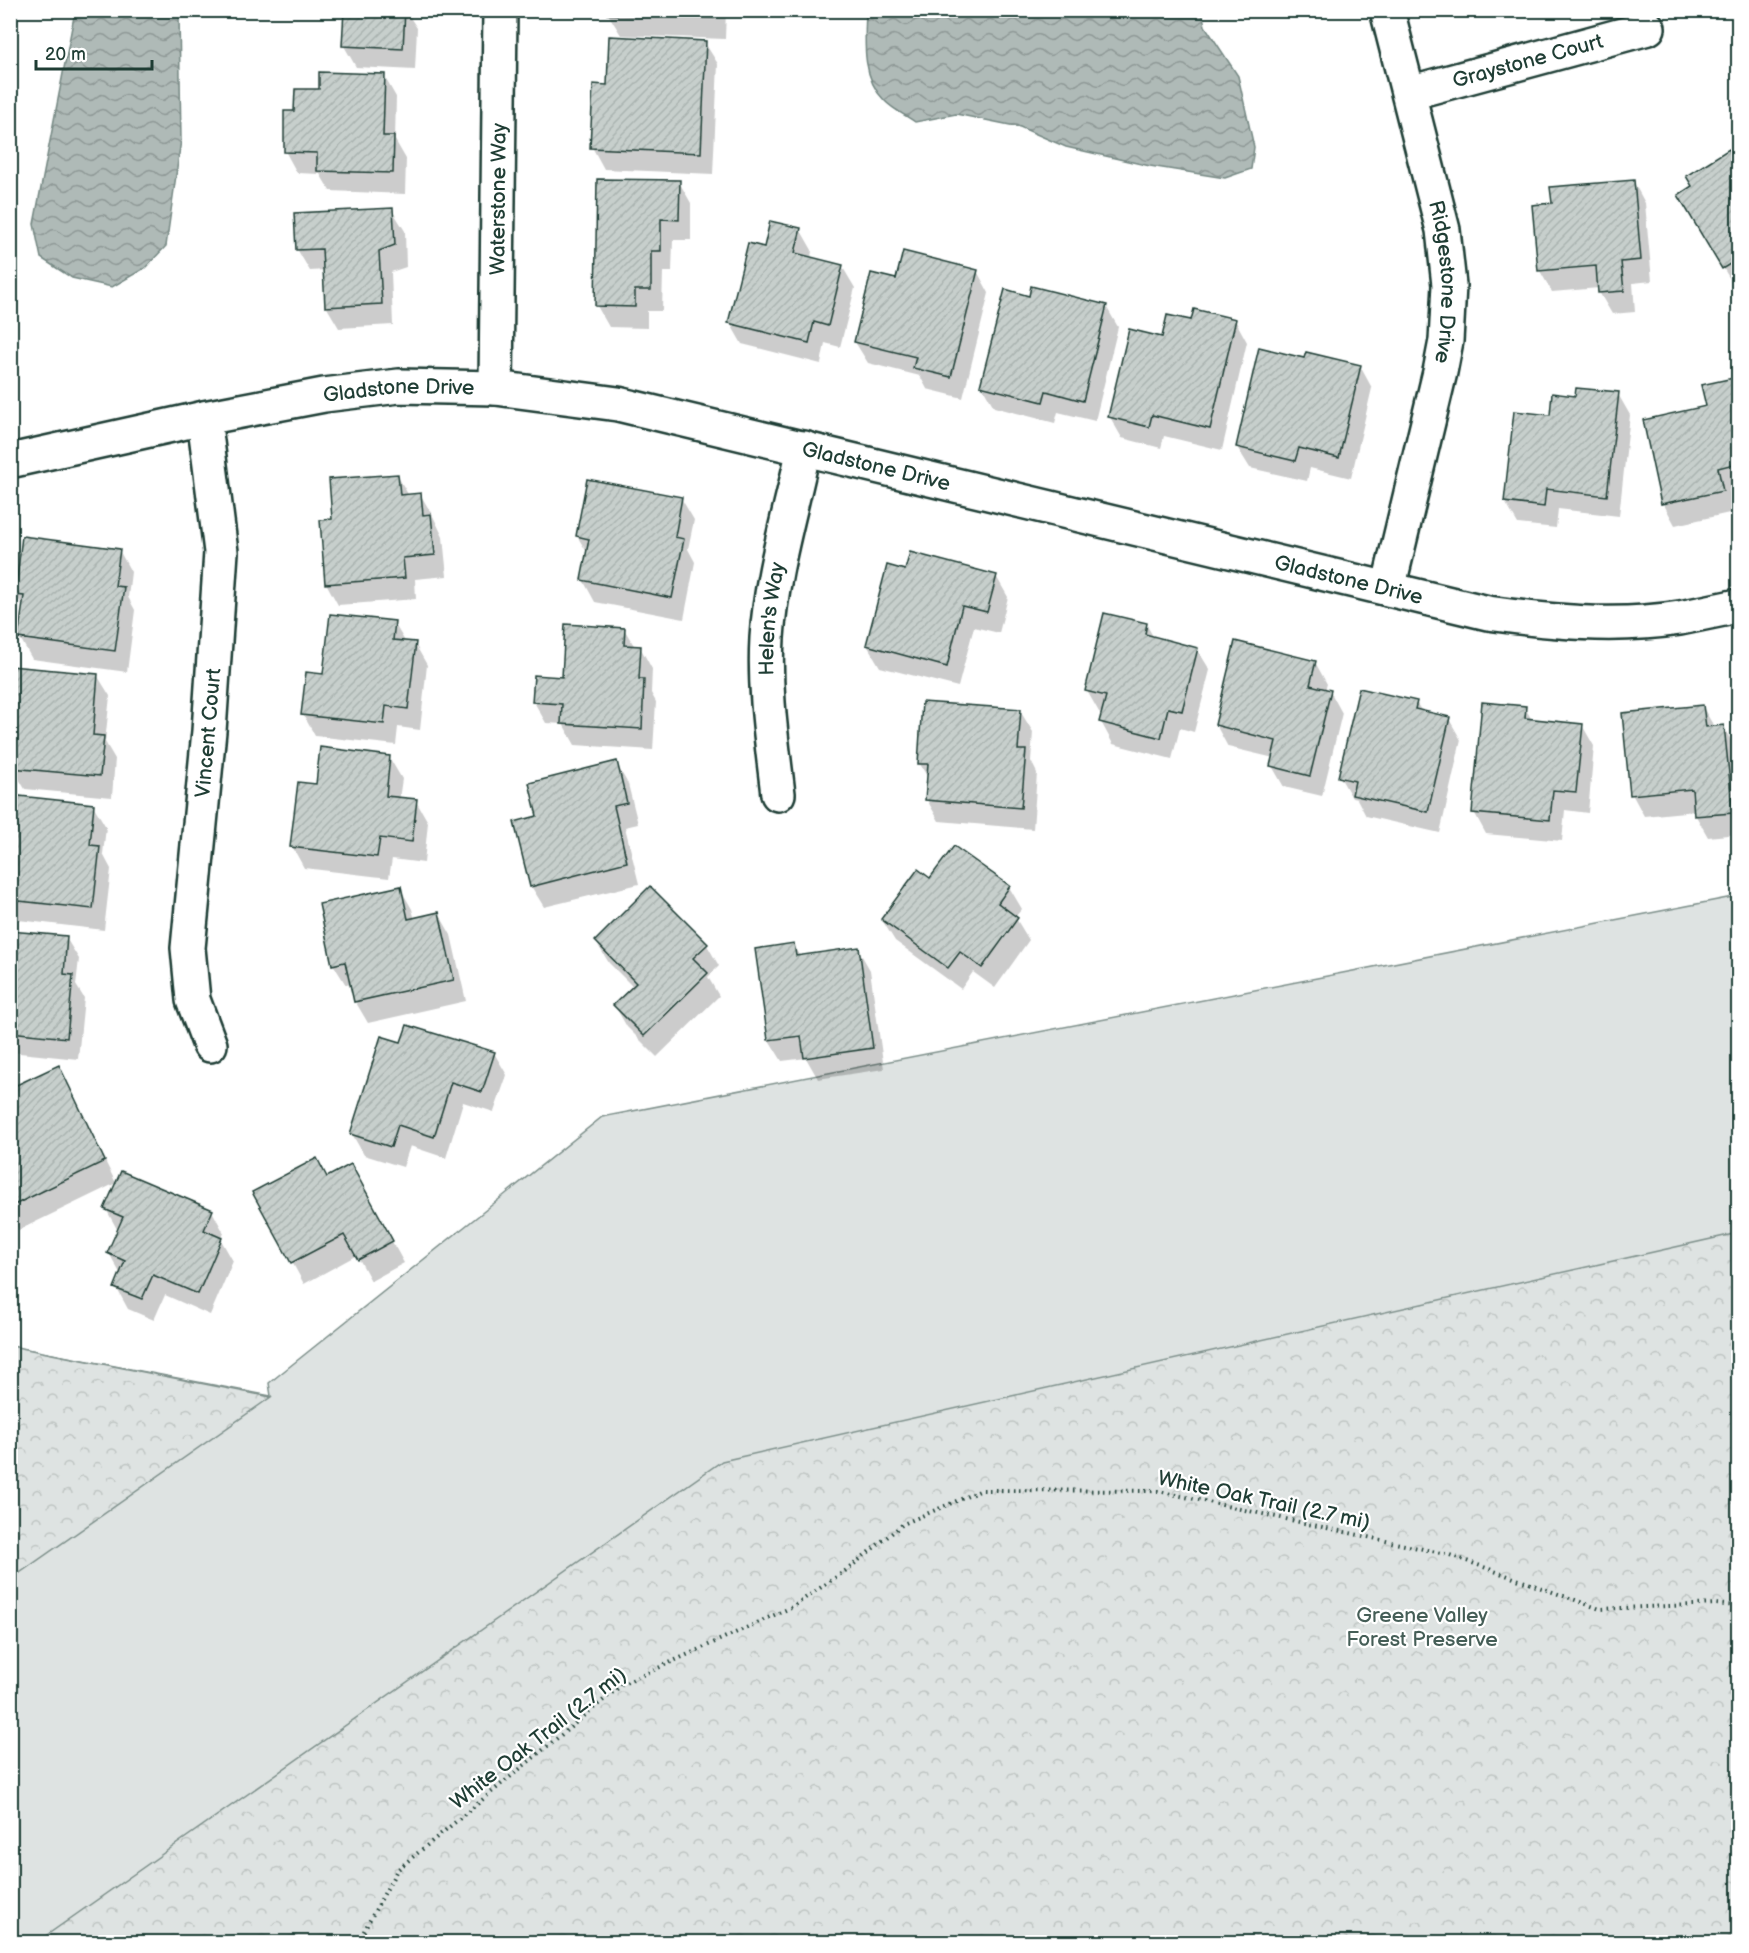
<svg xmlns="http://www.w3.org/2000/svg" width="1749" height="1953" viewBox="0 0 1749 1953" font-family="'Balsamiq Sans',sans-serif">
<style>
.grass{fill:#dee3e2;stroke:#7e908b;stroke-width:1.5}
.forest{fill:url(#forest-crowns);stroke:#7e908b;stroke-width:1.5}
.water{fill:url(#water-waves);stroke:#758883;stroke-width:1.5}
.shadow{fill:#0003;fill-rule:evenodd}
.building{fill:url(#building-hatch);stroke:#1f3d34;stroke-width:1.5}
.lines{fill:none;stroke-linecap:round;stroke-linejoin:round}
.street-casing{stroke:#1f3d34;stroke-width:38}
.path{stroke:#1f3d34;stroke-width:4;stroke-dasharray:1.5 4.5;stroke-linecap:butt}
.street{stroke:#fff;stroke-width:33}
.labels{text-anchor:middle;stroke-width:4.5;stroke-linejoin:round;paint-order:stroke}
.street-label{font-size:21px;fill:#1f3d34;stroke:#fff}
.park-label{font-size:21px;fill:#455e57;stroke:#fff}
</style>
<defs>
<pattern id="forest-crowns" width="20" height="18" patternUnits="userSpaceOnUse" patternTransform="scale(1.5)"><rect width="20" height="18" fill="#dee3e2"/><path d="M2 6a3 3 0 1 1 6 0M12 15a3 3 0 1 1 6 0" fill="none" stroke="#bec4c2"/></pattern>
<pattern id="water-waves" width="16" height="10" patternUnits="userSpaceOnUse" patternTransform="scale(1.5)"><rect width="16" height="10" fill="#afbab7"/><path d="M0 5q4-4 8 0t8 0" fill="none" stroke="#8e9896"/></pattern>
<pattern id="building-hatch" width="6" height="6" patternUnits="userSpaceOnUse" patternTransform="scale(1.5)"><rect width="6" height="6" fill="#c7cfcc"/><path d="M-1 1l2-2M0 6l6-6M5 7l2-2" fill="none" stroke="#aab3b0"/></pattern>
</defs>
<rect width="100%" height="100%" fill="#fff"/>
<filter id="ink" filterUnits="userSpaceOnUse"><feTurbulence type="fractalNoise" baseFrequency=".0167" numOctaves="2"/><feDisplacementMap in="SourceGraphic" scale="12" xChannelSelector="R" yChannelSelector="G"/><feConvolveMatrix kernelMatrix="1 2 1 2 8 2 1 2 1" color-interpolation-filters="sRGB"/></filter>
<g filter="url(#ink)">
<path class="grass" d="M1738,896V1446L608,1942H11L10,1346L271,1396L269,1383L602,1117Z"/>
<g class="forest">
<path d="M1738,1233V1942H37L722,1461Z"/>
<path d="M11,1346L271,1397L11,1579Z"/>
</g>
<g class="water">
<path d="M75,11L178,10L179,15L181,140L166,246L145,268L112,287L72,278L41,258L34,224Z"/>
<path d="M866,11H1202L1205,26L1238,76L1254,147L1251,169L1225,178L1150,166L1066,147L1020,127L956,114L915,122C905,115 892,109 884,100C861,77 865,40 866,11Z"/>
</g>
<g class="shadow">
<path d="M338,10H412L411,19L417,28L415,70L356,67L344,46L345,21Z"/>
<path d="M608,10H726L725,39L621,35L608,14Z"/>
<path d="M705,43L718,64L713,174L604,169L592,147L608,86Z"/>
<path d="M384,76L396,97L395,140L406,159L405,194L330,191L320,174L297,173L285,151L296,112L320,91Z"/>
<path d="M1729,151L1738,167V288L1736,289L1692,217L1694,187Z"/>
<path d="M1633,181L1645,203L1652,281L1633,283L1635,312L1612,314L1599,292V288L1552,292L1540,271L1554,205Z"/>
<path d="M679,182L691,203V240H673L672,272H663L662,311H647V328L609,327L597,306Z"/>
<path d="M392,210L405,231L406,267L391,272L393,325L339,328L326,306L325,270L310,271L297,249Z"/>
<path d="M800,229L812,250L811,258L842,266L855,288L840,347L825,343L821,364L742,344L730,323L765,248Z"/>
<path d="M977,271L989,293L963,398L927,389L920,376L868,363L855,342L897,280Z"/>
<path d="M1030,298L1106,306L1118,327L1095,421L1058,412L1055,423L994,407L982,386Z"/>
<path d="M1235,320L1247,342L1222,450L1164,436L1161,448L1122,438L1110,417L1163,339L1192,322Z"/>
<path d="M1305,359L1360,366L1372,388L1351,478L1310,468L1307,481L1250,468L1237,447Z"/>
<path d="M1738,379V487L1729,489L1734,512L1675,525L1663,503L1707,408Z"/>
<path d="M1618,394L1630,415L1619,516L1558,509L1556,528L1518,524L1505,502L1516,413L1551,417L1576,398Z"/>
<path d="M397,475L409,496L420,494L433,516L443,537L447,576L415,579L416,599L338,605L326,583L334,520Z"/>
<path d="M681,498L694,520L688,549L695,562L684,619L595,602L583,580L588,554L577,536Z"/>
<path d="M119,550L131,572L128,597L135,610L127,672L32,659L20,638L24,608L16,595Z"/>
<path d="M906,571L996,576L1008,597L999,633L974,627L958,687L880,667L867,645Z"/>
<path d="M394,623L406,643L415,644L427,665L420,730L398,727L396,745L315,736L303,714L324,675Z"/>
<path d="M1146,624L1154,638L1197,649L1210,670L1194,732L1180,728L1172,759L1113,744L1101,722L1103,713L1099,712L1087,691Z"/>
<path d="M624,629L635,647H640L652,669L651,693L656,702L653,750L575,745L563,724L546,723L534,702Z"/>
<path d="M1315,662L1327,684L1325,690L1330,691L1342,713L1322,796L1284,787L1272,766L1274,758L1228,747L1216,725Z"/>
<path d="M10,667L97,675L110,696L105,742L115,759L112,797L25,789L12,767L14,753H10Z"/>
<path d="M1416,702L1422,712L1449,719L1461,740L1440,833L1366,816L1357,799L1352,798L1340,777Z"/>
<path d="M1702,706L1715,728L1723,727L1736,748L1738,776V834L1708,837L1696,816L1695,811L1644,816L1632,794Z"/>
<path d="M1525,708L1532,720L1582,725L1594,746L1588,813L1565,810L1562,841L1486,834L1474,812Z"/>
<path d="M1020,711L1033,732L1031,761L1037,773L1033,829L939,821L927,800L929,780L920,764Z"/>
<path d="M389,757L402,779L399,799L416,801L428,822L424,863L392,859L389,878L304,868L292,846L317,786Z"/>
<path d="M616,763L628,784L638,824L625,827L639,884L544,907L531,886L539,817Z"/>
<path d="M10,796L93,805L106,827L103,854L111,869L104,930L10,919Z"/>
<path d="M954,848L1009,887L1022,909L1015,917L1029,940L995,988L973,972L961,989L895,941L882,920L931,881Z"/>
<path d="M400,888L412,909L415,920L439,914L451,935L466,1001L368,1023L355,1001L352,984L346,985L333,964ZM353,961L338,965V962Z"/>
<path d="M10,933L66,938L79,959L76,985L84,998L78,1059L10,1052Z"/>
<path d="M596,942L707,945L719,966L708,977L719,996L657,1057L627,1027L615,1006L633,987L609,963Z"/>
<path d="M794,945L801,957L858,949L870,970L884,1069L818,1079L806,1058L782,1061L769,1040Z"/>
<path d="M402,1044L494,1053L507,1075L494,1112L463,1102L446,1158L410,1146L403,1167L364,1155L352,1134Z"/>
<path d="M58,1067L116,1183L19,1230L10,1215V1090Z"/>
<path d="M327,1179L362,1187L404,1263L371,1281L357,1255L304,1284L292,1262Z"/>
<path d="M106,1209L212,1211L224,1233L221,1240L233,1261L210,1315L165,1295L154,1320L128,1309L116,1287L121,1275L109,1253L118,1231Z"/>
</g>
<g class="building">
<path d="M344,10H405L403,49L342,46Z"/>
<path d="M607,10H714V18L607,14Z"/>
<path d="M609,36L706,41L701,153L590,148L593,84L607,85Z"/>
<path d="M319,72L385,74L383,136H394L393,173L317,171V153L284,152V111H294L295,89H319Z"/>
<path d="M1729,149L1738,165V259L1722,269L1678,195L1692,186L1686,176Z"/>
<path d="M597,179L680,180L679,220L661,219V251H651V290H635V307L595,306Z"/>
<path d="M1634,180L1641,260L1621,262L1624,291L1598,293L1596,266L1538,271L1532,205L1552,203L1550,187Z"/>
<path d="M393,208L395,245L379,251L382,304L325,307L322,249L296,250L294,213Z"/>
<path d="M770,221L801,228L795,253L843,265L828,326L814,322L809,343L728,323L748,243L764,247Z"/>
<path d="M903,251L978,270L951,377L913,368L916,357L854,342L871,273L896,279Z"/>
<path d="M1031,286L1107,305L1083,401L1046,391L1043,402L980,386L1005,289L1029,296Z"/>
<path d="M1194,309L1236,319L1210,429L1152,415L1149,427L1108,417L1129,329L1162,337L1167,315L1191,320Z"/>
<path d="M1259,347L1304,358L1306,352L1361,365L1339,458L1299,448L1295,461L1236,447Z"/>
<path d="M1738,377V463L1718,468L1723,491L1661,504L1643,420L1706,406L1701,385Z"/>
<path d="M1576,388L1619,392L1607,496L1546,489L1544,507L1504,502L1514,411L1550,415L1552,393L1575,396Z"/>
<path d="M398,474L400,495L421,493L423,515L431,514L435,555L403,558L405,578L325,584L320,520L332,519L329,479Z"/>
<path d="M587,479L682,497L675,537L684,539L672,598L581,580L589,539L576,536Z"/>
<path d="M22,536L120,549L115,586L124,587L115,651L18,638L24,596L15,595Z"/>
<path d="M910,552L997,575L987,612L962,606L947,667L866,645L887,565L905,570Z"/>
<path d="M1104,613L1147,623L1145,634L1198,648L1182,711L1168,708L1161,738L1099,722L1106,696L1085,691Z"/>
<path d="M330,614L395,621L393,640L416,642L408,709L386,706L384,724L301,715L306,672L323,674Z"/>
<path d="M565,624L625,628L624,645L641,646L639,679H644L642,729L561,724L562,704L532,702L534,675L562,677Z"/>
<path d="M1235,641L1316,661L1310,685L1331,690L1310,776L1270,766L1276,741L1215,725Z"/>
<path d="M10,666L98,674L93,735L104,736L100,776L11,768L14,734H10Z"/>
<path d="M1359,688L1417,701L1415,709L1450,717L1428,812L1352,795L1355,781L1338,777Z"/>
<path d="M922,702L1021,709L1018,750H1026L1021,808L925,800L928,764H918Z"/>
<path d="M1482,702L1526,706L1525,718L1583,724L1576,792L1553,790L1550,820L1472,813Z"/>
<path d="M1703,705L1706,727L1724,725L1733,813L1694,816L1692,789L1630,795L1622,713Z"/>
<path d="M320,747L390,756L386,796L417,799L412,842L380,838L377,857L290,847L298,782L316,784Z"/>
<path d="M617,761L627,803L614,806L627,862L530,887L514,822L537,816L529,783Z"/>
<path d="M10,795L94,804L90,845L100,846L93,909L10,900Z"/>
<path d="M954,846L1010,886L998,903L1018,918L982,968L960,952L948,968L881,919L918,869L930,878Z"/>
<path d="M401,886L408,919L439,912L454,980L354,1002L345,962L332,965L319,904Z"/>
<path d="M650,886L708,944L693,958L708,973L644,1036L613,1005L636,983L595,941Z"/>
<path d="M10,931L67,936L64,974L73,975L67,1038L10,1032Z"/>
<path d="M794,943L796,956L859,947L873,1048L804,1058L801,1036L768,1040L755,949Z"/>
<path d="M407,1025L495,1052L482,1092L451,1082L434,1137L398,1125L391,1147L350,1134L381,1036L401,1042Z"/>
<path d="M59,1065L105,1161L10,1207V1088Z"/>
<path d="M317,1158L327,1177L351,1164L393,1241L358,1260L344,1235L291,1263L252,1192Z"/>
<path d="M121,1171L213,1210L204,1230L222,1238L198,1294L153,1275L142,1299L114,1288L125,1261L107,1253L123,1217L104,1209Z"/>
</g>
<g class="lines">
<defs>
<g id="street">
<path id="s1" d="M1387,10L1443,230L1449,285L1446,341L1440,372L1388,589"/>
<path id="s2" d="M1409,93L1648,28"/>
<path id="s3" d="M496,388L500,10"/>
<path d="M204,418L221,552L209,731L188,948L193,1000L210,1045"/>
<path id="s4" d="M10,461L204,418L324,395L399,386L496,388L618,404L1488,613C1551,622 1616,628 1680,618C1700,614 1719,610 1738,606"/>
<path id="s5" d="M778,794C772,742 764,690 767,638C771,574 791,511 804,448"/>
</g>
</defs>
<use href="#street" class="street-casing"/>
<path class="path" d="M358,1942L397,1870L623,1684L792,1607L848,1569L903,1524L982,1490L1158,1491L1450,1555L1600,1609L1715,1604L1738,1606"/>
<use href="#street" class="street"/>
</g>
</g>
<g class="labels">
<g class="street-label">
<text dy="7" stroke="none"><textPath href="#s2" startOffset="123">Graystone Court</textPath></text>
<text dy="7" stroke="none"><textPath href="#s3" startOffset="189">Waterstone Way</textPath></text>
<text dy="7" stroke="none"><textPath href="#s1" startOffset="279">Ridgestone Drive</textPath></text>
<text dy="7" stroke="none"><textPath href="#s4" startOffset="396">Gladstone Drive</textPath></text>
<text dy="7" stroke="none"><textPath href="#s4" startOffset="882">Gladstone Drive</textPath></text>
<text dy="7" stroke="none"><textPath href="#s4" startOffset="1368">Gladstone Drive</textPath></text>
<text dy="7" stroke="none"><textPath href="#s5" startOffset="176">Helen's Way</textPath></text>
<text transform="translate(208 733) rotate(-85)" y="7">Vincent Court</text>
<text transform="translate(1264 1500) rotate(12)" y="7">White Oak Trail (2.7 mi)</text>
<text transform="translate(538 1738) rotate(-38)" y="7">White Oak Trail (2.7 mi)</text>
</g>
<g class="park-label">
<text x="1422" y="1622">Greene Valley<tspan x="1422" dy="24">Forest Preserve</tspan></text>
</g>
</g>
<rect width="1749" height="1953" fill="none" stroke="#fff" stroke-width="36"/>
<rect x="18" y="18" width="1713" height="1917" fill="none" stroke="#1f3d34" stroke-width="2" filter="url(#ink)"/>
<path d="M36 60v9h116v-9" fill="none" stroke="#1f3d34" stroke-width="3"/>
<text x="45" y="60" font-size="18" fill="#1f3d34" stroke="#ffffff" stroke-width="4.5" paint-order="stroke">20 m</text>
</svg>
